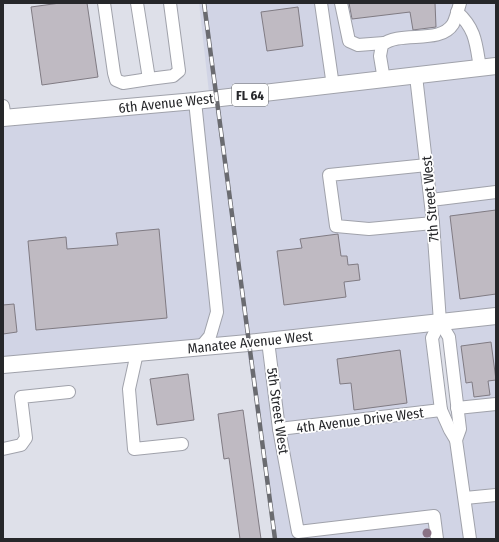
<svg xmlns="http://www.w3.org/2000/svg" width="499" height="542" viewBox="0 0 499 542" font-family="'Fira Sans Condensed',sans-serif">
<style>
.built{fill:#d1d4e5}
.building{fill:#bfbac2;stroke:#807b83}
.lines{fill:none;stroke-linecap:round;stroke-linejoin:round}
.minor-casing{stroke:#a0a2ab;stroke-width:14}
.major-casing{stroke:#a0a2ab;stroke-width:18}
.minor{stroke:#fff;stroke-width:12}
.major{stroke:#fff;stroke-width:16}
.rail-casing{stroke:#6a6b70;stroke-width:4.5}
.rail{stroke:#fff;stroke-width:3;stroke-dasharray:9;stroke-linecap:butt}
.tree{fill:#897285}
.labels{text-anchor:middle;stroke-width:3.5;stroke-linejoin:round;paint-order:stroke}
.shield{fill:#fff;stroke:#67686a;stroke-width:1}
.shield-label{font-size:13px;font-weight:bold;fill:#26272a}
.street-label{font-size:14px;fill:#26272a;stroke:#fff}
</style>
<rect width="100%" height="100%" fill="#dee0e9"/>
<g class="built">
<path d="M199,3H315L326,80L209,93Z"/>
<path d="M327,3H496V59L338,79Z"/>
<path d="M496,72V310L445,315L439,223L423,82Z"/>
<path d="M411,83L427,224L433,316L247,337L3,358V125Z"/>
<path d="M496,323V488L470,491L463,444L466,428L450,328Z"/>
<path d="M429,330L435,410L450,441L449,444L451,445L464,539H275L247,350Z"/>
<path d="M496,502V539H476L472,504Z"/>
</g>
<g class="building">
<path d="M60,3H87L98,77L42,85L31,7Z"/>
<path d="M349,3H435L436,27L413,30L410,12L352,19Z"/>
<path d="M298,7L303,46L267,51L261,12Z"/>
<path d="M496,210V294L460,299L450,216Z"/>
<path d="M159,229L167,318L36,330L28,241L66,237L67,249L118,245L116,233Z"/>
<path d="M338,234L341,256H347L348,265L358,264L360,280L344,282L346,297L284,305L277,251L302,248L300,239Z"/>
<path d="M14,304L17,332L3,334V305Z"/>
<path d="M491,342L496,380L488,381L490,395L474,397L472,382L466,383L461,346Z"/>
<path d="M400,350L407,403L354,410L351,383L340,384L337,359Z"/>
<path d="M188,374L194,420L157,425L150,379Z"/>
<path d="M243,410L261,539H240L229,458L224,459L218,414Z"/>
</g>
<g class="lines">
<defs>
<g id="minor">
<path d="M104,3L114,73L116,80L123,83L149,79"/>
<path d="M137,3L149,79L173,76L179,71L170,3"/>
<path d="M321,3L333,86"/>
<path d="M341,3L349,41L358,45L384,43"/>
<path d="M457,12C476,29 476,44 480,68"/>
<path d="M416,76L433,223L440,322L449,337L460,429L456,440"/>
<path d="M384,80L380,56L382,45C400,30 440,45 453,24C456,18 458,10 460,3"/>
<path d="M195,101L217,312L210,336L200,348"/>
<path d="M3,106L5,118"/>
<path d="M427,165L329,175L336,226L369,229L433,223"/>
<path d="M431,200L496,192"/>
<path d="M440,322L432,338L441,410L450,430L456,440L470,539"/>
<path d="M268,341L279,429L298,532L434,516L437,539"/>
<path d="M137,353L129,389L134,449L182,444"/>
<path d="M457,408L496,404"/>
<path d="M279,429L441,410"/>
<path d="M3,449L21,445L26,438L21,397L69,392"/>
<path d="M465,498L496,495"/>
</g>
<g id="major">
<path d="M3,118L195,101L496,66"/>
<path d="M3,365L248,343L496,316"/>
</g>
</defs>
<use href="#minor" class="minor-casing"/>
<use href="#major" class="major-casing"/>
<use href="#minor" class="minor"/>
<use href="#major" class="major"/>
<defs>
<path id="rail" d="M204,3L275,539"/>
</defs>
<use href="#rail" class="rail-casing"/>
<use href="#rail" class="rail"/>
</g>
<circle class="tree" cx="427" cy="533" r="4.5"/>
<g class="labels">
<rect class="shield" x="232" y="84" width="36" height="22" rx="3"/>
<g class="shield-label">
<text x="250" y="100">FL 64</text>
</g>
<g class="street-label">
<text transform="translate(166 103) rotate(-6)" y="5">6th Avenue West</text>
<text transform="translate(430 199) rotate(-95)" y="5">7th Street West</text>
<text transform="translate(250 342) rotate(-6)" y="5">Manatee Avenue West</text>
<text transform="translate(278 411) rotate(82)" y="5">5th Street West</text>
<text transform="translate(360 420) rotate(-7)" y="5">4th Avenue Drive West</text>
</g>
</g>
<rect width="499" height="542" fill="none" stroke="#26272a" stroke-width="8"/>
</svg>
